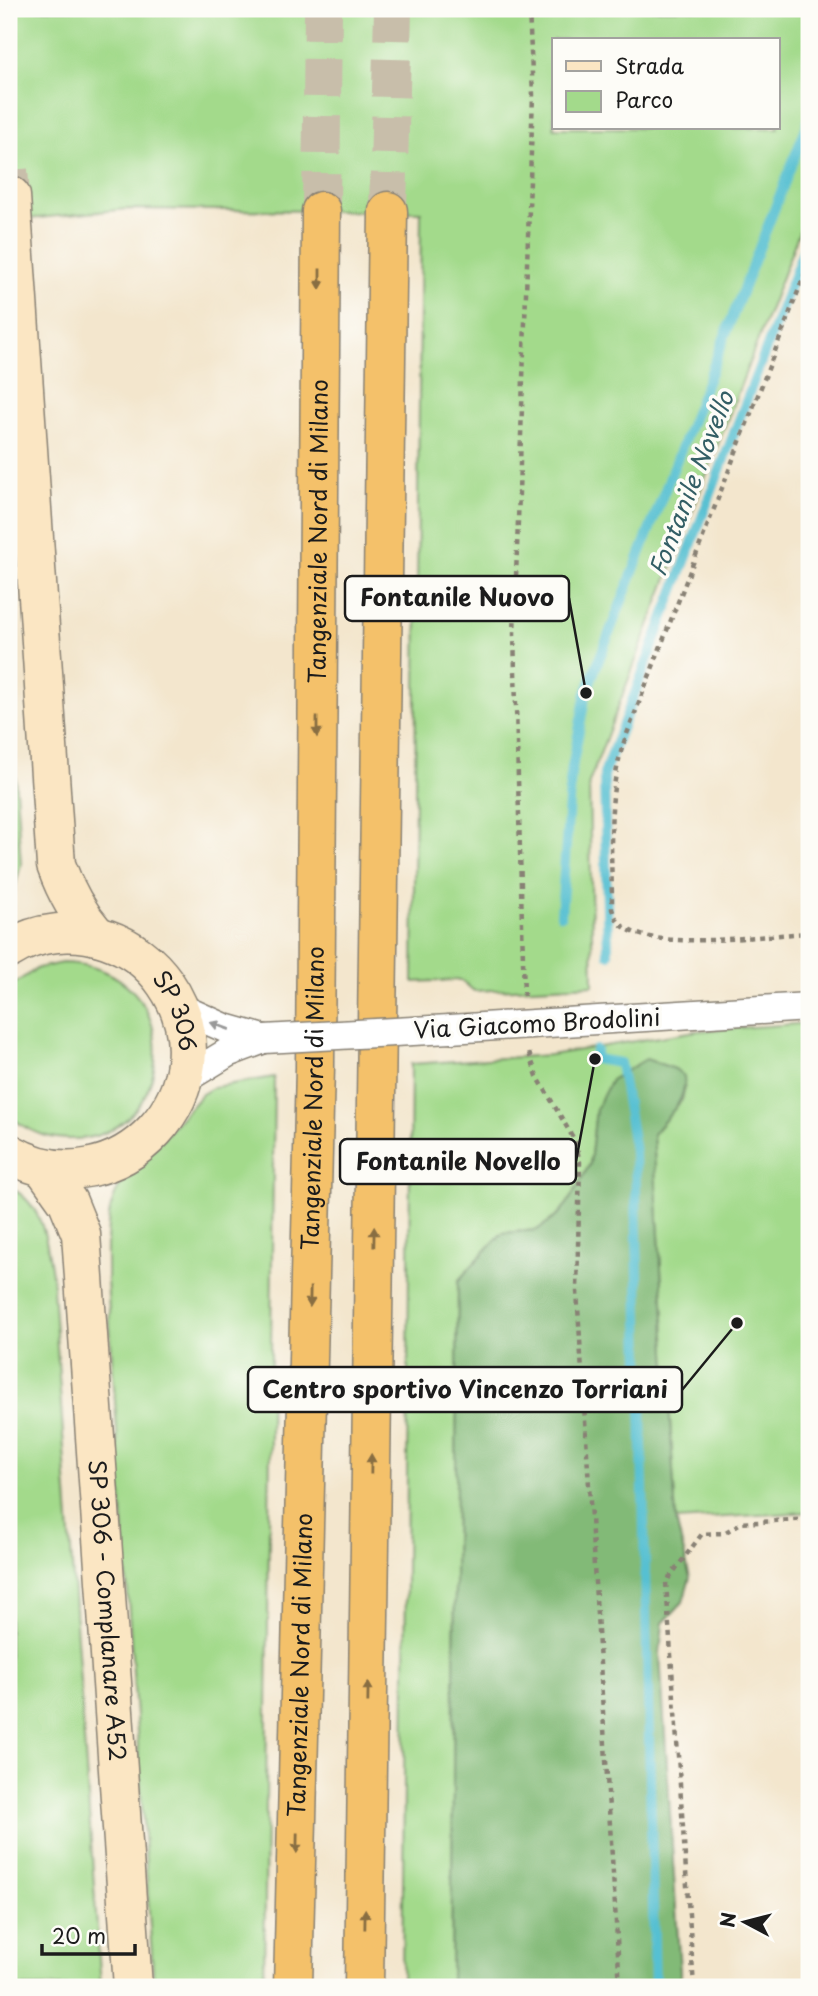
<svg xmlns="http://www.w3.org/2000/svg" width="818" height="1996" viewBox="0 0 818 1996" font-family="'Playpen Sans',sans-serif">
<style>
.green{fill:#a3da8b;stroke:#607b54;stroke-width:2;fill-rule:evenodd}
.forest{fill:#82ba77;stroke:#4f6b4a;stroke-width:2}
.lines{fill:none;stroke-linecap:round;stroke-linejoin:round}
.stream{stroke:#56c0d2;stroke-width:10}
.secondary-tunnel{stroke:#c8beaa;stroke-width:38;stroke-dasharray:38 19;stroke-linecap:butt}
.highway-tunnel{stroke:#c8beaa;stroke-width:38;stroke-dasharray:38 19;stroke-linecap:butt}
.street-casing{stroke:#888174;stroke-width:31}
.secondary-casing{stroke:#888174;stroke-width:41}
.highway-casing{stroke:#888174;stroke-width:41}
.path{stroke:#888174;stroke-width:4.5;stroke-dasharray:5 5;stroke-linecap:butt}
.street{stroke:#fff;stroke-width:28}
.secondary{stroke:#fbe6c3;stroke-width:38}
.highway{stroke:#f4c16a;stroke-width:38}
.street-bridge-casing{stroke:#888174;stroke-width:31;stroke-linecap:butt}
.street-bridge{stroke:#fff;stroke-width:28}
.oneway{fill:#886e43}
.oneway2{fill:#999}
.labels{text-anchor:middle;stroke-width:7;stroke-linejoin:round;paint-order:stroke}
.street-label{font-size:23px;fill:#1c1c1c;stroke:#fdfcf7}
.water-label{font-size:24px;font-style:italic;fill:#335e65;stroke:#fdfcf7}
.leader{fill:none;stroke:#1c1c1c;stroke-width:2.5}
.callout-dot{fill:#1c1c1c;stroke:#fdfcf7;stroke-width:2.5}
.callout{fill:#fdfcf7;stroke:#1c1c1c;stroke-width:2.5}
.callout-label{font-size:24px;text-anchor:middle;font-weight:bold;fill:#1c1c1c}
</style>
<rect width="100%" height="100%" fill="#fdfcf7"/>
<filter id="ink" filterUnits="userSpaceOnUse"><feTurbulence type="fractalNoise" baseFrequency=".0143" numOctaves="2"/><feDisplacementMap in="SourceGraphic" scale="14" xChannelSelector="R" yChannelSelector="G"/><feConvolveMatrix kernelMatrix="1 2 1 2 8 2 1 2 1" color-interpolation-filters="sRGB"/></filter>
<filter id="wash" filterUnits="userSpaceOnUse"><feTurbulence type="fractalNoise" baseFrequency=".00686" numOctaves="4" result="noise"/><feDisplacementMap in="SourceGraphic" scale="28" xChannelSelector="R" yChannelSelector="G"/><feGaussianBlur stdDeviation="1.57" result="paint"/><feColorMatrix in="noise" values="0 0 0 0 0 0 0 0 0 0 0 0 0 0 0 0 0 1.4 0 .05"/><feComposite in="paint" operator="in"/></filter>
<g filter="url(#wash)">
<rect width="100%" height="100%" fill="#f3e6cd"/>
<g class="green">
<path d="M9,9H809V206L589,783L593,985L474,991L461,980L413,982L421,212L127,209L9,221ZM554,40H778V128H554Z"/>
<path d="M9,685L21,864L13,896L9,904Z"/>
<path d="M62,963C192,965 180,1143 67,1139C45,1138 25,1130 9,1115V987L38,968Z"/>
<path d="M809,1023V1512L676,1520L653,1134L682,1100L685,1088L596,1109L590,1164L567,1204L557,1216L537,1230L502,1233L458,1281L451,1987H402L411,1064L550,1055L696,1031Z"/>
<path d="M274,1077L264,1987H154L107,1281C108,1239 100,1196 137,1167L202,1094L214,1087Z"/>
<path d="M9,1187C43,1203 47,1241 52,1274L101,1987H9Z"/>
</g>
<path class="forest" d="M646,1059L675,1069L684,1076C687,1102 668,1115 653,1134L676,1520L690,1578L683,1602L663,1623L660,1654L681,1987H451L458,1281L502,1233L537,1230L557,1216L567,1204L590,1164L596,1109L611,1080Z"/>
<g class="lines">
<g class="stream">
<path d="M561,915L571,773L586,693L809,120"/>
<path d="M608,954L604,774L809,236"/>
<path d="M596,1050L595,1059L620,1063L635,1152L655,1987"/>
</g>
</g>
</g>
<g filter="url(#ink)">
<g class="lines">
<path class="secondary-tunnel" d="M9,170L11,196"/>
<g class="highway-tunnel">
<path d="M321,211L323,9"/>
<path d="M388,211L393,9"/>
</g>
<defs>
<g id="street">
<path d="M178,1007L225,1028L264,1039"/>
<path d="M450,1029L809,1007"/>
<path d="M183,1080L227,1053L264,1039"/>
</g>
<g id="secondary">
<path d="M11,196L56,865C66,893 78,914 97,936"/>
<path id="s1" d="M9,949C38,931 74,928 107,939C130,947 151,963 165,983C237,1086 117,1216 9,1153"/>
<path id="s2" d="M43,1167L68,1202L81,1234L133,1987"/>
</g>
<g id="highway">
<path id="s3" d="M293,1987L315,1067L321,211"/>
<path d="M364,1987L388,211"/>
</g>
</defs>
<use href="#street" class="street-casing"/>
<use href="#secondary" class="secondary-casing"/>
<use href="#highway" class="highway-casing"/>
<g class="path">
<path d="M809,263L625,739C606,793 612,852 612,909C616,920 621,927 633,932C671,949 765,935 809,933"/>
<path d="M524,996L514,634L533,95L529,9"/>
<path d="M529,1053L537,1076L575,1141L580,1162L577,1291L620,1987"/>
<path d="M694,1987L666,1582L702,1534L724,1533L741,1523L809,1519"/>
</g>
<use href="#street" class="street"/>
<use href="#secondary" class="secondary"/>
<use href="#highway" class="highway"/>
<defs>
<path id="street-bridge" d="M264,1039L450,1029"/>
</defs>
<use href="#street-bridge" class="street-bridge-casing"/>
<use href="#street-bridge" class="street-bridge"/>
</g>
<defs><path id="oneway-solid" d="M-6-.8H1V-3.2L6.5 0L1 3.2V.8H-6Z" transform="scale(1.75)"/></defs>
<g class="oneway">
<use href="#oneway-solid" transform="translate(320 279) rotate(90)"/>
<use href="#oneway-solid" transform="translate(317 727) rotate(90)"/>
<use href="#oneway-solid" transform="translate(374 1237) rotate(-89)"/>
<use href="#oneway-solid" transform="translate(310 1297) rotate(91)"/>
<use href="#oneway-solid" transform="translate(371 1464) rotate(-89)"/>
<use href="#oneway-solid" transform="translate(368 1692) rotate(-89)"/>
<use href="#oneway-solid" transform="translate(297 1843) rotate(91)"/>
<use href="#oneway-solid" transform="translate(365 1919) rotate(-89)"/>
</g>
<use class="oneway2" href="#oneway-solid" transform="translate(220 1026) rotate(-160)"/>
</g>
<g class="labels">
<g class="street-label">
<text dy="8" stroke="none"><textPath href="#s3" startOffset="1456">Tangenziale Nord di Milano</textPath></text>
<text dy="8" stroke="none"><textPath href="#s1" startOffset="206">SP 306</textPath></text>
<text transform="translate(537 1024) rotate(-3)" y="8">Via Giacomo Brodolini</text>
<text dy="8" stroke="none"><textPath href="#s3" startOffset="889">Tangenziale Nord di Milano</textPath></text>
<text dy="8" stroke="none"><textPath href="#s2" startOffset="455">SP 306 - Complanare A52</textPath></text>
<text dy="8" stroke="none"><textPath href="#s3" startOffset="322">Tangenziale Nord di Milano</textPath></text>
</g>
<g class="water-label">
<text transform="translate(692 484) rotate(-69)" y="8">Fontanile Novello</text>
</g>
</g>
<path class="leader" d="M586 693L569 598M595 1059L576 1161M737 1323L682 1390"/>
<g class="callout-dot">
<circle cx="586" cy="693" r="7"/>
<circle cx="595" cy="1059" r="7"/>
<circle cx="737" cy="1323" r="7"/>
</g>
<g class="callout">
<rect x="345" y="576" width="224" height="45" rx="7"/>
<rect x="340" y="1139" width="236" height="45" rx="7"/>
<rect x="248" y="1367" width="434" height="45" rx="7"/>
</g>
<g class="callout-label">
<text x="457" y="606">Fontanile Nuovo</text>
<text x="458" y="1170">Fontanile Novello</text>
<text x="465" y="1398">Centro sportivo Vincenzo Torriani</text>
</g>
<rect width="818" height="1996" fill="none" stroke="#fdfcf7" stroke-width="35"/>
<rect x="552" y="38" width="228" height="91" fill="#fdfcf7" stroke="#a3a29f" stroke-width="2"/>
<rect x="566" y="61" width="35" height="10" fill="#fbe6c3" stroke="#a3a29f" stroke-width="2"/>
<text x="615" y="74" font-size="21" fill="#1c1c1c">Strada</text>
<rect x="566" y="91" width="35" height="21" fill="#a3da8b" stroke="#a3a29f" stroke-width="2"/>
<text x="615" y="108" font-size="21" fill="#1c1c1c">Parco</text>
<g transform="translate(745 1922) rotate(277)" stroke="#fdfcf7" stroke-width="5" paint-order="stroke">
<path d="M0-5L12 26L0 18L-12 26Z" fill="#1c1c1c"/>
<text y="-10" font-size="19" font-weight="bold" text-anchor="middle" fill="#1c1c1c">N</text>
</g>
<path d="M42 1944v10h93v-10" fill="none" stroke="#1c1c1c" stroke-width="3.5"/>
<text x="52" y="1944" font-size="21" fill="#1c1c1c" stroke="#fdfcf7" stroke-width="5" paint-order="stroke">20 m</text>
</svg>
